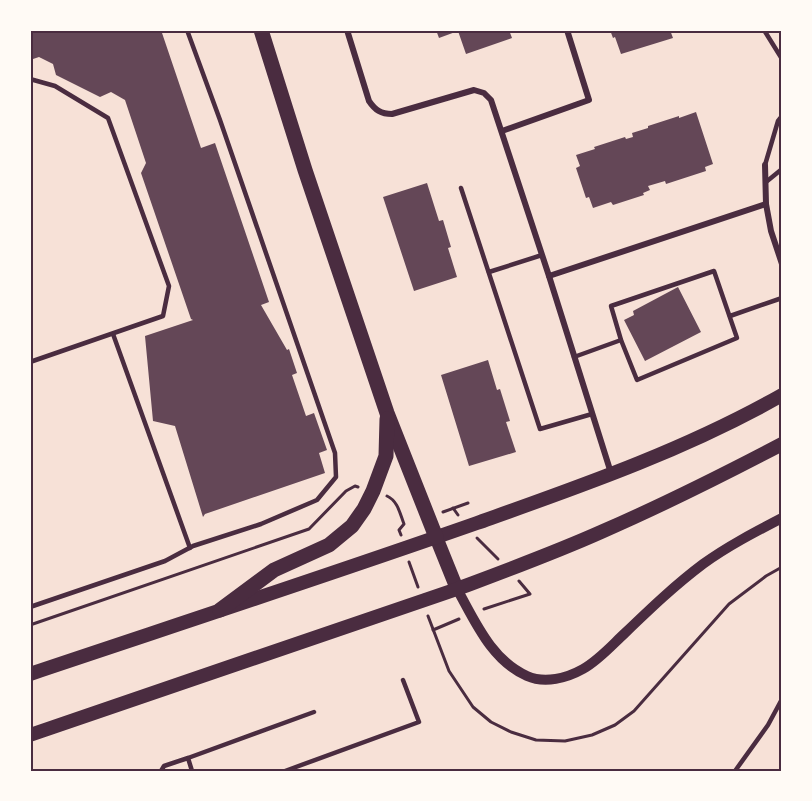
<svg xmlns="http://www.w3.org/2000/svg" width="812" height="801" viewBox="0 0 812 801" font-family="'Public Sans',sans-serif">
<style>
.building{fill:#644757}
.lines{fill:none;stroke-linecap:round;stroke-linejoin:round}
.path{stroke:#4a2c40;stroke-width:3}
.service{stroke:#4a2c40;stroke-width:4.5}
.minor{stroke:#4a2c40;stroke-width:6}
.tertiary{stroke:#4a2c40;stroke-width:10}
.primary{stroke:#4a2c40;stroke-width:14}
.motorway{stroke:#4a2c40;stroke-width:15}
.neatline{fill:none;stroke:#4a2c40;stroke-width:2}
</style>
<rect width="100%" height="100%" fill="#f7e1d7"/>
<g class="building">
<path d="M30,30H161L201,148L215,143L269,302L261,305L287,350L289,349L297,373L292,375L306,416L314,413L327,450L319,453L325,473L205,514L203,517L175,426L153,421L145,336L193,320L191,319L141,173L146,163L125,100L111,92L100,97L56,75L53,64L39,57L30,60Z"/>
<path d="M436,30H509L512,38L466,54L458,31L439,38Z"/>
<path d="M610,30H670L673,38L621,54L615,37L613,38Z"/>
<path d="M696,112L713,164L705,167L706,171L666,184L665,181L648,186L650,190L643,193L644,195L613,205L611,202L593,208L589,197L586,198L576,168L580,166L576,155L595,149L594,147L625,137L626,139L633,137L632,133L648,128V126L679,116V118Z"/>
<path d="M427,183L439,221L443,220L451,247L448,248L457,277L414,291L383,197Z"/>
<path d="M678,287L701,332L645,361L624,320L634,315L633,311Z"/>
<path d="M488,360L497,390L500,389L510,421L506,422L516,452L469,466L441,375Z"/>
</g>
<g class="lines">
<g class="path">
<path d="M387,496C398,501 400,514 404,524L399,530L401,535"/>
<path d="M453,508L458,515"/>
<path d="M443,512L468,503"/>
<path d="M477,538L498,559"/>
<path d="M409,562L418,587"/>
<path d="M484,609L530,594L519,581"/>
<path d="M428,616L449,671L473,707L491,722L511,732L536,740L565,741L592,735L615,725L634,711L729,604L766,576L782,567"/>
<path d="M30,625L309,529L346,491L355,486L358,487"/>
<path d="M433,630L459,619"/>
</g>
<g class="service">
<path d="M764,30L782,59"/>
<path d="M30,79L55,86L108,118L169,286L163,316L30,362"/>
<path d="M765,165L778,121L782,116"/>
<path d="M766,182L782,169"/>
<path d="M461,188L540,429L592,414"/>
<path d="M714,271L737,338L637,380L621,340L611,306Z"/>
<path d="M489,272L542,255"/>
<path d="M730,316L782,298"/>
<path d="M113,334L190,548"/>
<path d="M574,357L621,340"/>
<path d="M30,607L165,561L193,546L261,524L317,500L336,477L335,453L220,120L187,30"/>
<path d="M188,758L314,712"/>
<path d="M161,771L164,766L188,758L192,771"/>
<path d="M285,771L419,722L403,680"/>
<path d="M735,771L768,725L782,699"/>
</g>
<g class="minor">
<path d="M347,30L369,101C375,110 381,114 392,114L474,90L484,93L491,100L549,276L611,473"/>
<path d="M502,131L589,100L567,30"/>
<path d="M765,165L766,204L771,231L782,264"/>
<path d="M549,276L766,204"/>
</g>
<path class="tertiary" d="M457,589C475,621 491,660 527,676C545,684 567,678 583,669C599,660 612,645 625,633C650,609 675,585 703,564C728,546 755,532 782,518"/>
<g class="primary">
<path d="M436,537L457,589"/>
<path d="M30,674C179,624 329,575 477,523C581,486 685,450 782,395"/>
<path d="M30,735L457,589C505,571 554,553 601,532C663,505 723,475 782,444"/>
</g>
<g class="motorway">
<path d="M261,30L305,170L387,413L436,537"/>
<path d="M220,610L274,570L329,545L352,526L364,509L373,491L386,456L387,419"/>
</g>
</g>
<rect width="812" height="801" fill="none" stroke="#fffaf5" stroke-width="63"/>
<rect x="32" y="32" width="748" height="738" class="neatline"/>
</svg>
